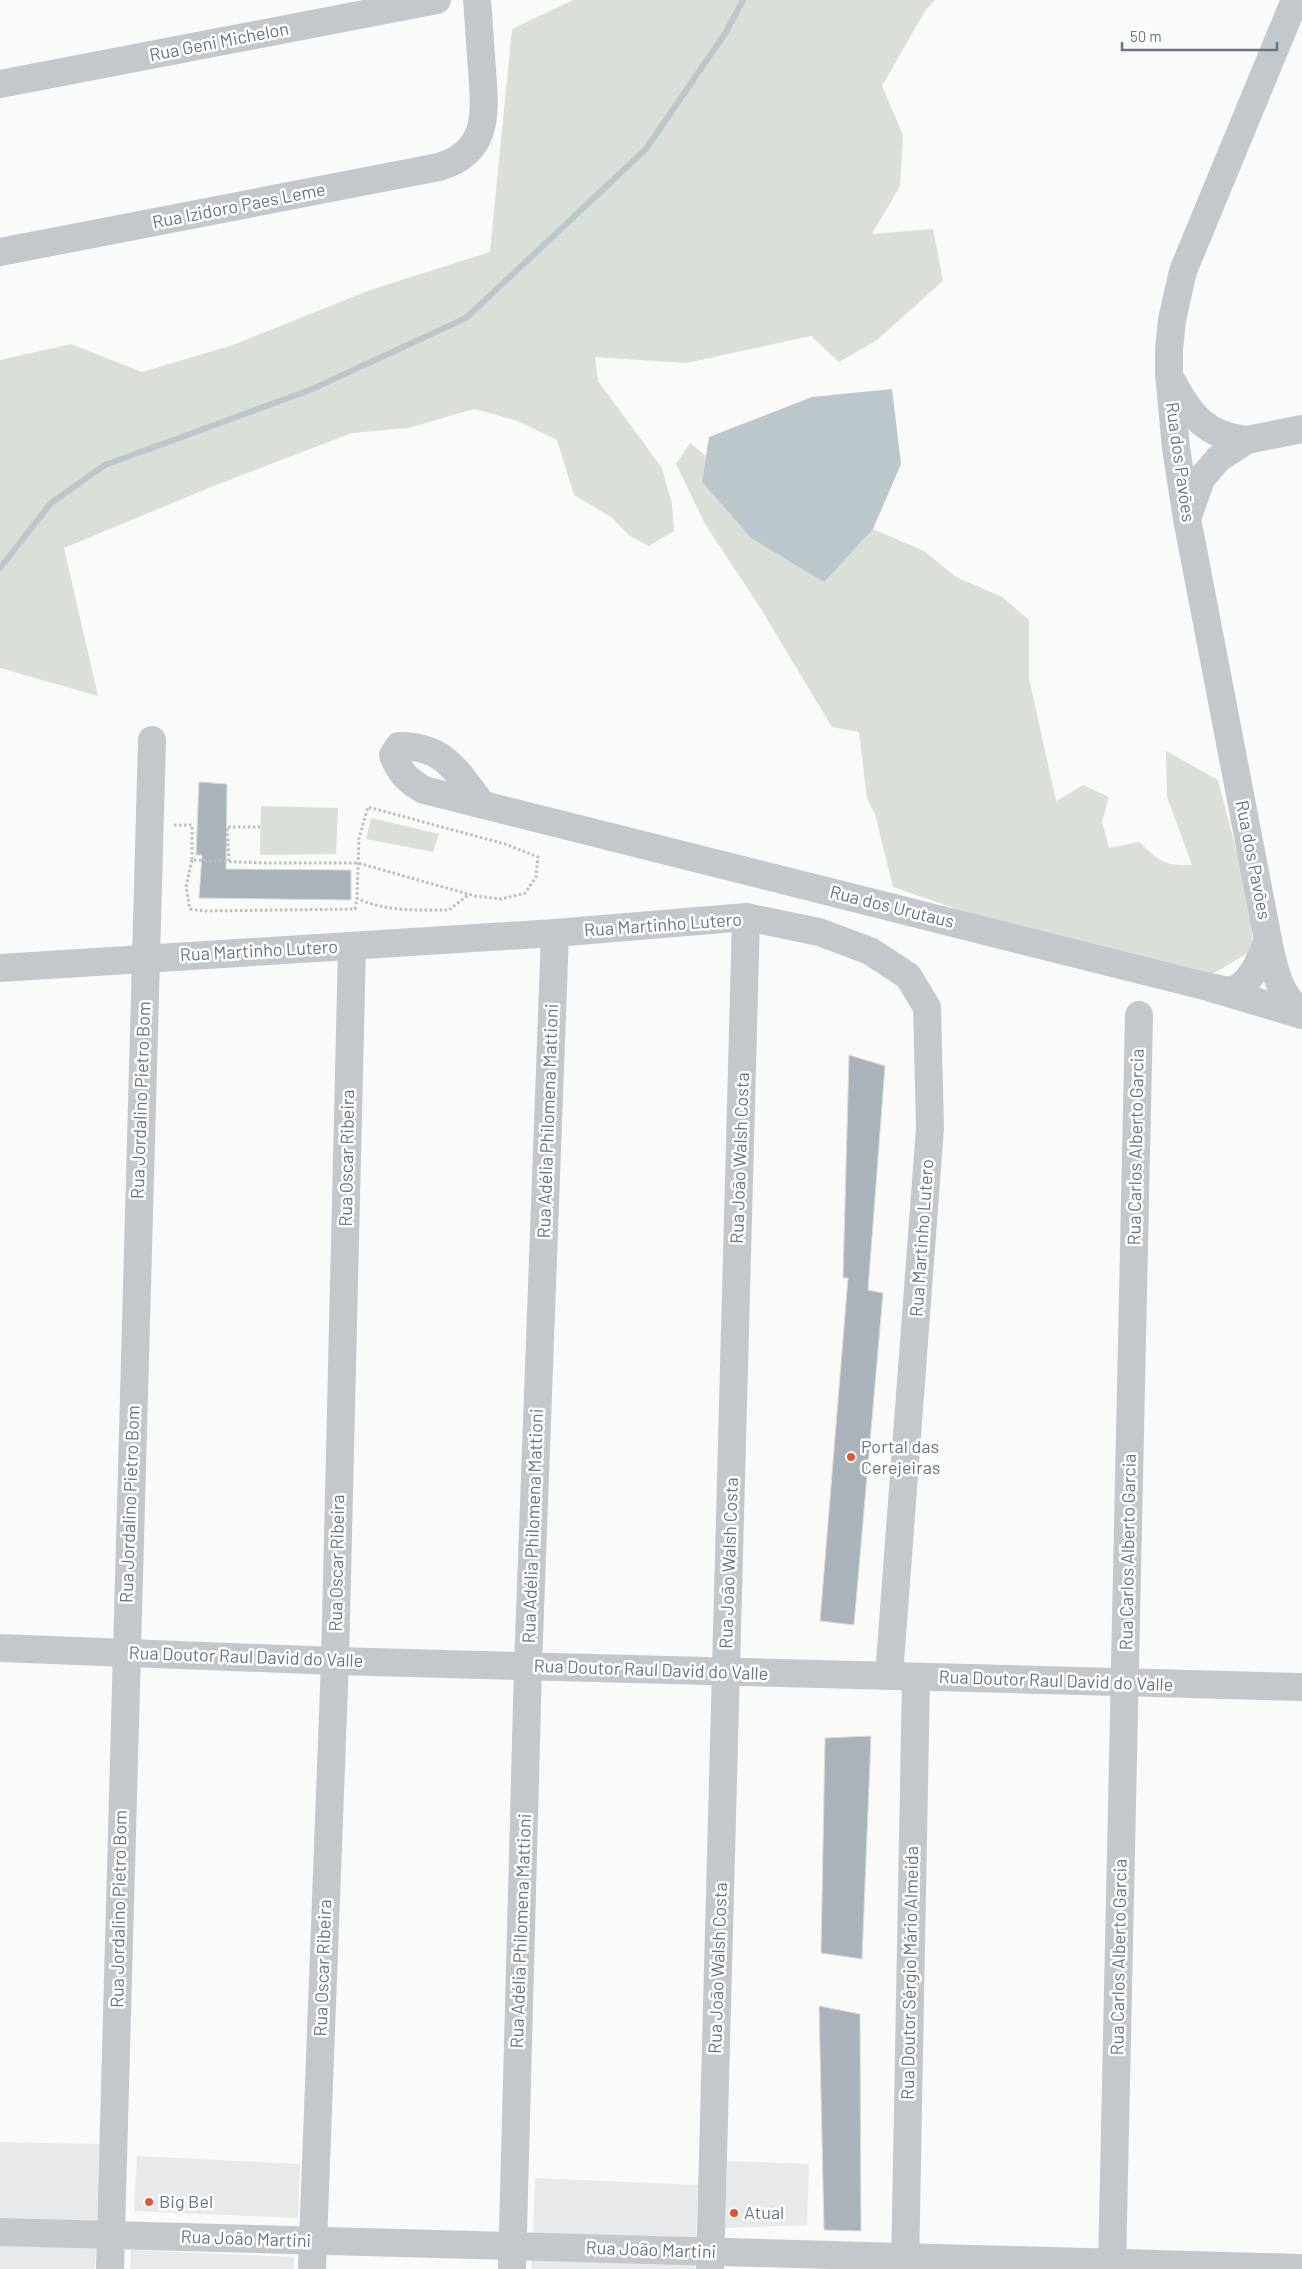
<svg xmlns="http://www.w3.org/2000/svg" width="1302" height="2269" viewBox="0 0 1302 2269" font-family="Barlow,sans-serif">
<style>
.built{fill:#e8e9e9}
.green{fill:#dadfd7}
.water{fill:#bbc7cb}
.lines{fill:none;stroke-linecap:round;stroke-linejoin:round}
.stream{stroke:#bbc7cb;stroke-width:6}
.building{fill:#aab3b9;stroke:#dcdcda}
.path{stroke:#bbbfc2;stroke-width:3;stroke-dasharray:2.5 2.5;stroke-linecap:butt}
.minor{stroke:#c3c8cc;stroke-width:28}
.poi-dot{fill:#e4572e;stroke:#fff;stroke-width:2}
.labels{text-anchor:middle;stroke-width:5;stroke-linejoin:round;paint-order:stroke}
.street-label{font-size:18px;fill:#657683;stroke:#fff}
.poi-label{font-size:18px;fill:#657683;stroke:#fff;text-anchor:start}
</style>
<rect width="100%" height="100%" fill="#fafaf8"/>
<g class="built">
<path d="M0,2142L99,2144L97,2225L0,2221Z"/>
<path d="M137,2156L300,2164L298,2218L134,2211Z"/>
<path d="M727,2161L809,2164L807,2225L725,2228Z"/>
<path d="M535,2178L698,2185L696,2240L533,2233Z"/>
<path d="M0,2245L96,2249L95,2269H0Z"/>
<path d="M131,2250L294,2257V2269H130Z"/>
<path d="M532,2257L695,2265V2269H531Z"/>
</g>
<g class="green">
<path d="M573,0H935L925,11L882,86L903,135L900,186L872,234L933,229L943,281L877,340L839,362L811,336L686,363L595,357L598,381L662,468L672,504L674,531L649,546L630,536L611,517L574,495L557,440L518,421L474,409L408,428L352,433L211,487L64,548L98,696L0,668V360L71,344L142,372L233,345L370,290L490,252L512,29Z"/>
<path d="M690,443L706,456L702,482L751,538L824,581L873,529L924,551L956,577L1002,597L1029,620V678L1056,801L1083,785L1109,797L1102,822L1109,848L1139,842C1160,861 1163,866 1192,865L1167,797L1166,751L1218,780L1250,903L1253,950L1206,978L1015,929L893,887L875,814L867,799L859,732L832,727L761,609L705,524L676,464Z"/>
<path d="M261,806L338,808L336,854L260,855Z"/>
<path d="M371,818L439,834L433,852L366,839Z"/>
</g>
<path class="water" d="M892,389L901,464L873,529L824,582L751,538L702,482L709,437L812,397Z"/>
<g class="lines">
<path class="stream" d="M0,568L51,503L105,465L310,390L466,318L646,149L726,32L743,0"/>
</g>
<g class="building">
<path d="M199,782L227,784L226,869L351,870V900L199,898L202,855H196Z"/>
<path d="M849,1055L885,1066L868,1290L883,1293L854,1625L820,1621L848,1278H843Z"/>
<path d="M871,1736L862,1959L821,1953L825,1738Z"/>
<path d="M819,2006L860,2014L861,2231L824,2230Z"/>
</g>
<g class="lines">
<g class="path">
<path d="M174,825H192V860L264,863H358L475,896L501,899L525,893L536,877L538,857L505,844L368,807L359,838L357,898C384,912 419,910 449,910L468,895"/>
<path d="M192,860L186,887L190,909L205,911L355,909L357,898"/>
<path d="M229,861L227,827H260"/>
</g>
<g class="minor">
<path d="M0,84L437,0"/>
<path d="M0,252L439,167C490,152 485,112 482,69C480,46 479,23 477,0"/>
<path d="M1172,381C1190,415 1206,436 1247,440"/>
<path d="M1188,516L1201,479L1219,458L1247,440L1302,429"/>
<path d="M481,803C456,770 444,746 399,746L393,755C399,772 408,781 424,790L1208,987L1302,1015"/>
<path d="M1268,940C1273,963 1279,999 1302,1011"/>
<path d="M0,968L555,933L746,917L819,932L870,951L908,976L927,1007L930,1128L889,1676"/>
<path d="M1215,988C1220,989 1227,991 1231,990C1251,987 1262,956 1268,940L1187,519L1176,448L1169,374V349L1172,320L1183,271L1295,0"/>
<path d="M0,1648L335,1661L1302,1687"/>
<path d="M0,2232L1302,2268"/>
<path d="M110,2269L152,740"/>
<path d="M312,2269L335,1661L352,947"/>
<path d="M512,2269L528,1666L555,933"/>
<path d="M710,2269L746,917"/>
<path d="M905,2269L916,1677"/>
<path d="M1112,2269L1139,1015"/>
</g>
</g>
<g class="poi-dot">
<circle cx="851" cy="1457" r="5"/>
<circle cx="149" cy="2202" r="5"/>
<circle cx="734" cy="2213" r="5"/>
</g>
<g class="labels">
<g class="street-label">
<text transform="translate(219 42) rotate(-11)" y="6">Rua Geni Michelon</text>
<text transform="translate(239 206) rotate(-11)" y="6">Rua Izidoro Paes Leme</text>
<text transform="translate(1180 462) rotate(82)" y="6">Rua dos Pavões</text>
<text transform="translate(1253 860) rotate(79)" y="6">Rua dos Pavões</text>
<text transform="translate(892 907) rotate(14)" y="6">Rua dos Urutaus</text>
<text transform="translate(663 925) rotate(-4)" y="6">Rua Martinho Lutero</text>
<text transform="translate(259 951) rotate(-3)" y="6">Rua Martinho Lutero</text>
<text transform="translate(141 1100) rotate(-88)" y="6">Rua Jordalino Pietro Bom</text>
<text transform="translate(548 1121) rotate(-88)" y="6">Rua Adélia Philomena Mattioni</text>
<text transform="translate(1136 1147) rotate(-89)" y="6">Rua Carlos Alberto Garcia</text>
<text transform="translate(347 1158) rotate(-89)" y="6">Rua Oscar Ribeira</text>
<text transform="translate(740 1158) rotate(-88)" y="6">Rua João Walsh Costa</text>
<text transform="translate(922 1238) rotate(-86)" y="6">Rua Martinho Lutero</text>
<text transform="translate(130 1504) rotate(-88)" y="6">Rua Jordalino Pietro Bom</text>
<text transform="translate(533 1526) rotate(-88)" y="6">Rua Adélia Philomena Mattioni</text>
<text transform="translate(1128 1552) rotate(-89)" y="6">Rua Carlos Alberto Garcia</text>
<text transform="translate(337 1563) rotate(-89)" y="6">Rua Oscar Ribeira</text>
<text transform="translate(729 1563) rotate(-88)" y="6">Rua João Walsh Costa</text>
<text transform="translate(246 1657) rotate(2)" y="6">Rua Doutor Raul David do Valle</text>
<text transform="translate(651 1670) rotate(2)" y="6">Rua Doutor Raul David do Valle</text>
<text transform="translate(1056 1681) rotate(2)" y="6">Rua Doutor Raul David do Valle</text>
<text transform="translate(119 1909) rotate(-89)" y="6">Rua Jordalino Pietro Bom</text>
<text transform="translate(521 1931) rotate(-88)" y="6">Rua Adélia Philomena Mattioni</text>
<text transform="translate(1119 1957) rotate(-89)" y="6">Rua Carlos Alberto Garcia</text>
<text transform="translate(323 1968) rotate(-88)" y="6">Rua Oscar Ribeira</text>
<text transform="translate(718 1968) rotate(-88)" y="6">Rua João Walsh Costa</text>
<text transform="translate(910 1973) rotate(-89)" y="6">Rua Doutor Sérgio Mário Almeida</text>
<text transform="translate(246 2239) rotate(2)" y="6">Rua João Martini</text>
<text transform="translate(651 2250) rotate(2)" y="6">Rua João Martini</text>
</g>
<g class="poi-label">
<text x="861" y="1453">Portal das<tspan x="861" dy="21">Cerejeiras</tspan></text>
<text x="159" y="2208">Big Bel</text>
<text x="744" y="2219">Atual</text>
</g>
</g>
<path d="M1122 42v8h155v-8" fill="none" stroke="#657683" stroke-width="2.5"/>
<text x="1130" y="42" font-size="15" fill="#657683" stroke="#ffffff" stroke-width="4" paint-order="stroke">50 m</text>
</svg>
